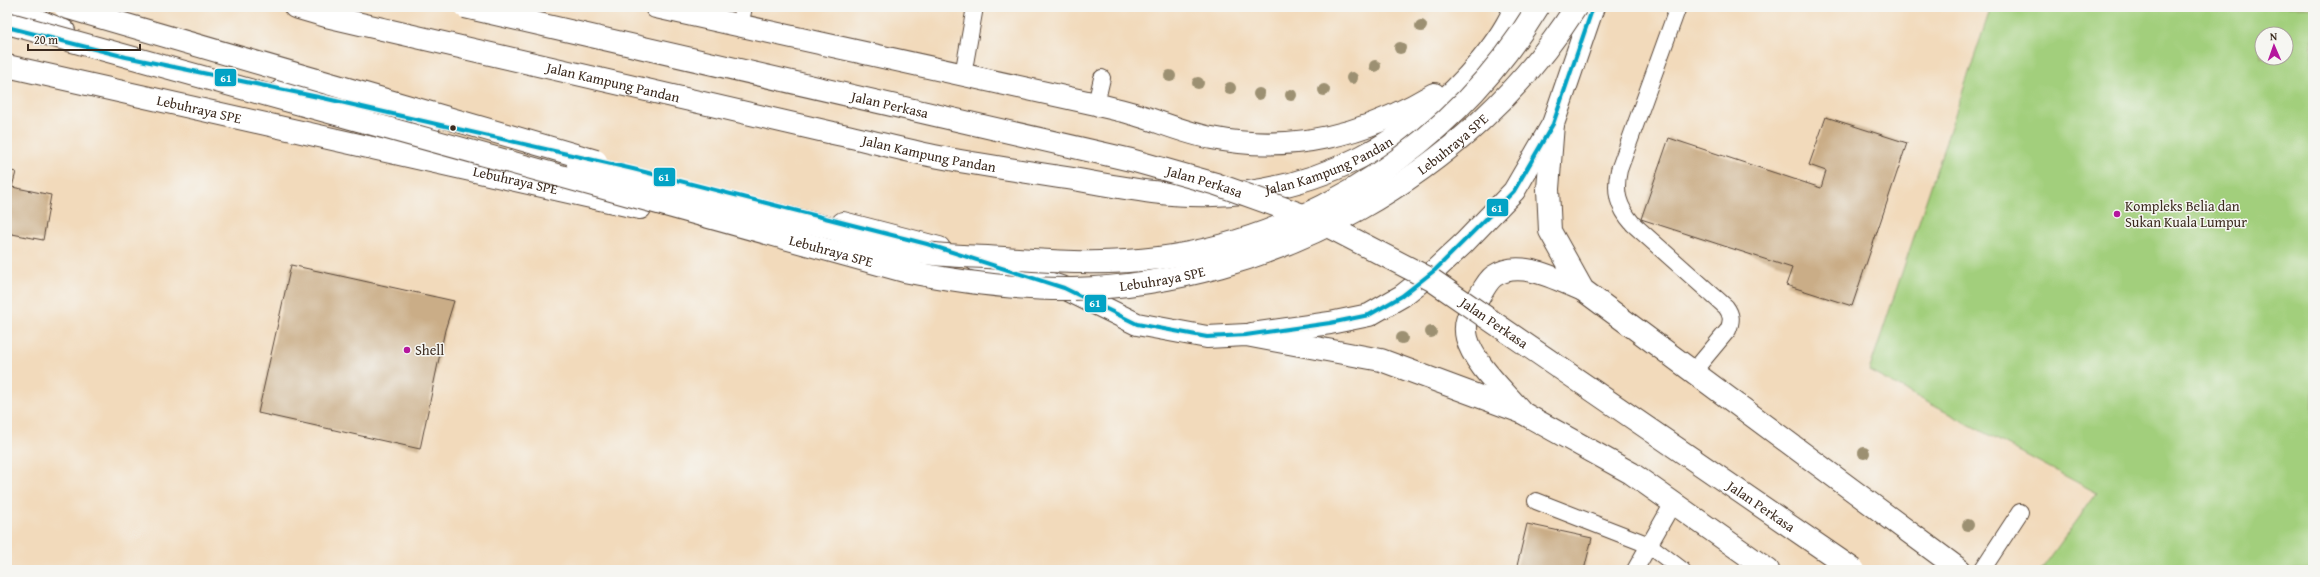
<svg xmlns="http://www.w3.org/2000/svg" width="2320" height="577" viewBox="0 0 2320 577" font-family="'Gentium Book Plus',serif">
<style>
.green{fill:#a2cf7c;stroke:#6e7c4d;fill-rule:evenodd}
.building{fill:#caad87}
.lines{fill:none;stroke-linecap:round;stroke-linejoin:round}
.service-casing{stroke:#564436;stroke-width:18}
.tertiary-casing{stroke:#564436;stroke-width:24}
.secondary-casing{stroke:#564436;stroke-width:24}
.motorway-casing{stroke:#564436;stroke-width:24}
.service{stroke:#fff;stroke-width:16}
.tertiary{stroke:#fff;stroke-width:22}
.secondary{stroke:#fff;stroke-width:22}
.motorway{stroke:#fff;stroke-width:22}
.secondary-bridge-casing{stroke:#564436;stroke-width:24;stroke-linecap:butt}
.motorway-bridge-casing{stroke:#564436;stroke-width:24;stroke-linecap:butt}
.secondary-bridge{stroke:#fff;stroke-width:22}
.motorway-bridge{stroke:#fff;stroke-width:22}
.bus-1-casing{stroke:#f6f6f2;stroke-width:7}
.bus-1{stroke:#03a3c5;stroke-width:4}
.tree{fill:#9c9072}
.bus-dot{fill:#3b2a1e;stroke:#f6f6f2;stroke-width:1.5}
.poi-dot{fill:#b5179e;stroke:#f6f6f2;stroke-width:1.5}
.labels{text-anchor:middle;stroke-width:3;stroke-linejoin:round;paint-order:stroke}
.street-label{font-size:14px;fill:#3b2a1e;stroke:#f6f6f2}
.poi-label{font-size:14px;fill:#3b2a1e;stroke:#f6f6f2;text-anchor:start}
.line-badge{stroke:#f6f6f2;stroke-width:1.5}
.badge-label{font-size:11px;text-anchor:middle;font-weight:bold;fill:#fff}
</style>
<rect width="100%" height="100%" fill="#f6f6f2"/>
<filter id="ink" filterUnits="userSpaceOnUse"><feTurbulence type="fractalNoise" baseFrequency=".025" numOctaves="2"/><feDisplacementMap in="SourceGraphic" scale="8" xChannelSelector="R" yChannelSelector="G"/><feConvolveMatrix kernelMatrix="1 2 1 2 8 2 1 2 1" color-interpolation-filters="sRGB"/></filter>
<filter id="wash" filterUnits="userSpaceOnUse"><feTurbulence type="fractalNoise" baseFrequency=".012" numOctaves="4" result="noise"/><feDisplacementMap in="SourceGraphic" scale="16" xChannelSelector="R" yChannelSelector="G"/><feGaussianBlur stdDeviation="0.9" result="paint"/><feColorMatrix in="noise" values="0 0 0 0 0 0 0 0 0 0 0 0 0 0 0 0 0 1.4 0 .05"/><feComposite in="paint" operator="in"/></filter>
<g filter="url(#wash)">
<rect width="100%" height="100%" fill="#f2dabb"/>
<path class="green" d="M1991,7H2313V570H2041L2097,493L1869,371ZM2262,34H2286V58H2262Z"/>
<g id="blocks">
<g class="building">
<path d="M1826,117L1907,143L1852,306L1786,285L1792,268L1641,219L1669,138L1821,188L1826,171L1809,165Z"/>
<path d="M7,170L16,172L12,187L51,195L43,240L7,233Z"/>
<path d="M291,265L454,301L445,330L420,449L258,413Z"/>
<path d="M1527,524L1592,538L1584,570H1516Z"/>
</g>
</g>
</g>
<g filter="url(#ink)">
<use href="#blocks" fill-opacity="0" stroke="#564436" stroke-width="1"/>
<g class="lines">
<defs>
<g id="service">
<path d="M1678,7L1619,170C1614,192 1618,207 1633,224L1726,307C1732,315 1732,321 1728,330L1693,372"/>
<path d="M740,26L744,7"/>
<path d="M963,75L975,7"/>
<path d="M1096,104L1102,78"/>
<path d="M1536,501L1649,545L1682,570"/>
<path d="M1635,570L1673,503"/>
<path d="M1982,570L2020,512"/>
</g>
<g id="tertiary">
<path id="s1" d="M295,7L326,16C495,55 664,94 833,133C867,140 900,149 934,156C978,165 1023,171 1067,178C1115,186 1164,197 1213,195C1317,192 1415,141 1481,61C1494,45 1508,26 1515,7"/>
<path d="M656,7L1096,104C1108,108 1122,110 1134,114C1161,122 1185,133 1212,138C1291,154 1367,134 1434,94"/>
<path d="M1252,334L1330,323L1369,315L1402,296L1435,270L1464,243L1514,191L1553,124L1593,7"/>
</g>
<g id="secondary">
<path d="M7,8L64,31"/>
<path d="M282,90L430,123"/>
<path d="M1553,124L1548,189L1550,231L1583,290L1960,570"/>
<path d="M843,223L939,248"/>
<path d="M976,260L1064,288L1137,324L1207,337L1246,335L1381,360L1521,412L1631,473L1768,570"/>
<path d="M1521,411C1504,391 1473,363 1467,338C1463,322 1470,312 1478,299C1482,292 1487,281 1494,276C1520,258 1558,280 1583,290"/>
</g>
<g id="motorway">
<path id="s2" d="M7,66L640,208"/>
</g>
</defs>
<use href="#service" class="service-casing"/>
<use href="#tertiary" class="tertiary-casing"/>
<use href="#secondary" class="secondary-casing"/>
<use href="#motorway" class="motorway-casing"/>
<use href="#service" class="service"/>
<use href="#tertiary" class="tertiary"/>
<use href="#secondary" class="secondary"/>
<use href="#motorway" class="motorway"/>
<defs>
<g id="secondary-bridge">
<path id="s3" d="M465,7L1131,160L1216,184L1314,219L1432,280L1854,570"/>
</g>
<g id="motorway-bridge">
<path d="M65,7L596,161"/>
<path id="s4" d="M7,23L904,271C960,282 1016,290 1073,289C1272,284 1469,175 1576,7"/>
<path d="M578,165C661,186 743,206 826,227C850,233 874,244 898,249C932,256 969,256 1004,258C1058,262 1105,265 1159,258C1315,237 1457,140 1538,7"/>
</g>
</defs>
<use href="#secondary-bridge" class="secondary-bridge-casing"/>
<use href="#motorway-bridge" class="motorway-bridge-casing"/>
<use href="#secondary-bridge" class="secondary-bridge"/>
<use href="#motorway-bridge" class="motorway-bridge"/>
<defs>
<path id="bus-1" d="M7,27L126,57L323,98L633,169L927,244L1064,288L1137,324L1207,337L1246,335L1330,323L1369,315L1402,296L1435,270L1514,191L1553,124L1593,7"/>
</defs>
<use href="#bus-1" class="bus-1-casing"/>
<use href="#bus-1" class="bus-1"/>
</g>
<g class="tree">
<circle cx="1421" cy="26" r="6"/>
<circle cx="1400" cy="48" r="6"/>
<circle cx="1375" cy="66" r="6"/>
<circle cx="1170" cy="76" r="6"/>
<circle cx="1352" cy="78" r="6"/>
<circle cx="1198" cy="83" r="6"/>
<circle cx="1230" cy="88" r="6"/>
<circle cx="1324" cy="90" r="6"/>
<circle cx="1259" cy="94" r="6"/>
<circle cx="1291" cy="95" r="6"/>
<circle cx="1431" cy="332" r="6"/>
<circle cx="1402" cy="338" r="6"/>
<circle cx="1864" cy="453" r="6"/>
<circle cx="1968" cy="525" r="6"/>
</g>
</g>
<circle class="bus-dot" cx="453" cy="128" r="3.5"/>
<g class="poi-dot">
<circle cx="2117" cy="214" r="4"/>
<circle cx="407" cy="350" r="4"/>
</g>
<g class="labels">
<g class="street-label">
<text dy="5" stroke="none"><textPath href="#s1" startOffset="327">Jalan Kampung Pandan</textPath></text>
<text dy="5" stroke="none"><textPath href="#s3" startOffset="436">Jalan Perkasa</textPath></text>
<text dy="5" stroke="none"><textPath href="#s2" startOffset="197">Lebuhraya SPE</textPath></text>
<text dy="5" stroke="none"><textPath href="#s4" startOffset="1515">Lebuhraya SPE</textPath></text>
<text dy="5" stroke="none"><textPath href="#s1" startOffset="651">Jalan Kampung Pandan</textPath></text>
<text dy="5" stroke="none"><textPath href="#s1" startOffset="1059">Jalan Kampung Pandan</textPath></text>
<text dy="5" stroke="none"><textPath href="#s2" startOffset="521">Lebuhraya SPE</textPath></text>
<text dy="5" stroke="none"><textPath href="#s3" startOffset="760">Jalan Perkasa</textPath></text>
<text dy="5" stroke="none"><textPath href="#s4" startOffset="855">Lebuhraya SPE</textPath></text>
<text dy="5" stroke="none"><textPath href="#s4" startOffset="1191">Lebuhraya SPE</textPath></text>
<text dy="5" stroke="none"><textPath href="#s3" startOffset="1084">Jalan Perkasa</textPath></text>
<text dy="5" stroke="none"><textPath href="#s3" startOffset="1408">Jalan Perkasa</textPath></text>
</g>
<g class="poi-label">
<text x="2125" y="211">Kompleks Belia dan<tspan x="2125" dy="16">Sukan Kuala Lumpur</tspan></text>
<text x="415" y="355">Shell</text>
</g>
</g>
<g class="line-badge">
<rect x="214" y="68" width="23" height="19" rx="4" fill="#03a3c5"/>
<rect x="653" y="167" width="23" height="20" rx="4" fill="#03a3c5"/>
<rect x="1486" y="198" width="23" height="19" rx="4" fill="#03a3c5"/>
<rect x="1084" y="294" width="23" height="19" rx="4" fill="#03a3c5"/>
</g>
<g class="badge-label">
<text x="226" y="82">61</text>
<text x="664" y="181">61</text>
<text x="1497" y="212">61</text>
<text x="1095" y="307">61</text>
</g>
<rect width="2320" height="577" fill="none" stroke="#f6f6f2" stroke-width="24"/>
<g transform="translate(2274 46) rotate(358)"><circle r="19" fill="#f6f6f2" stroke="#aba49d"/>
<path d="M0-3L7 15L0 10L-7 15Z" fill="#b5179e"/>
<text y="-6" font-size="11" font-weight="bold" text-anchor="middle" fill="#3b2a1e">N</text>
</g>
<path d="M28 44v6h112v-6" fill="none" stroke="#3b2a1e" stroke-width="2"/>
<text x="34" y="44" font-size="12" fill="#3b2a1e" stroke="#f6f6f2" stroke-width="3" paint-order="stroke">20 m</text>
</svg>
